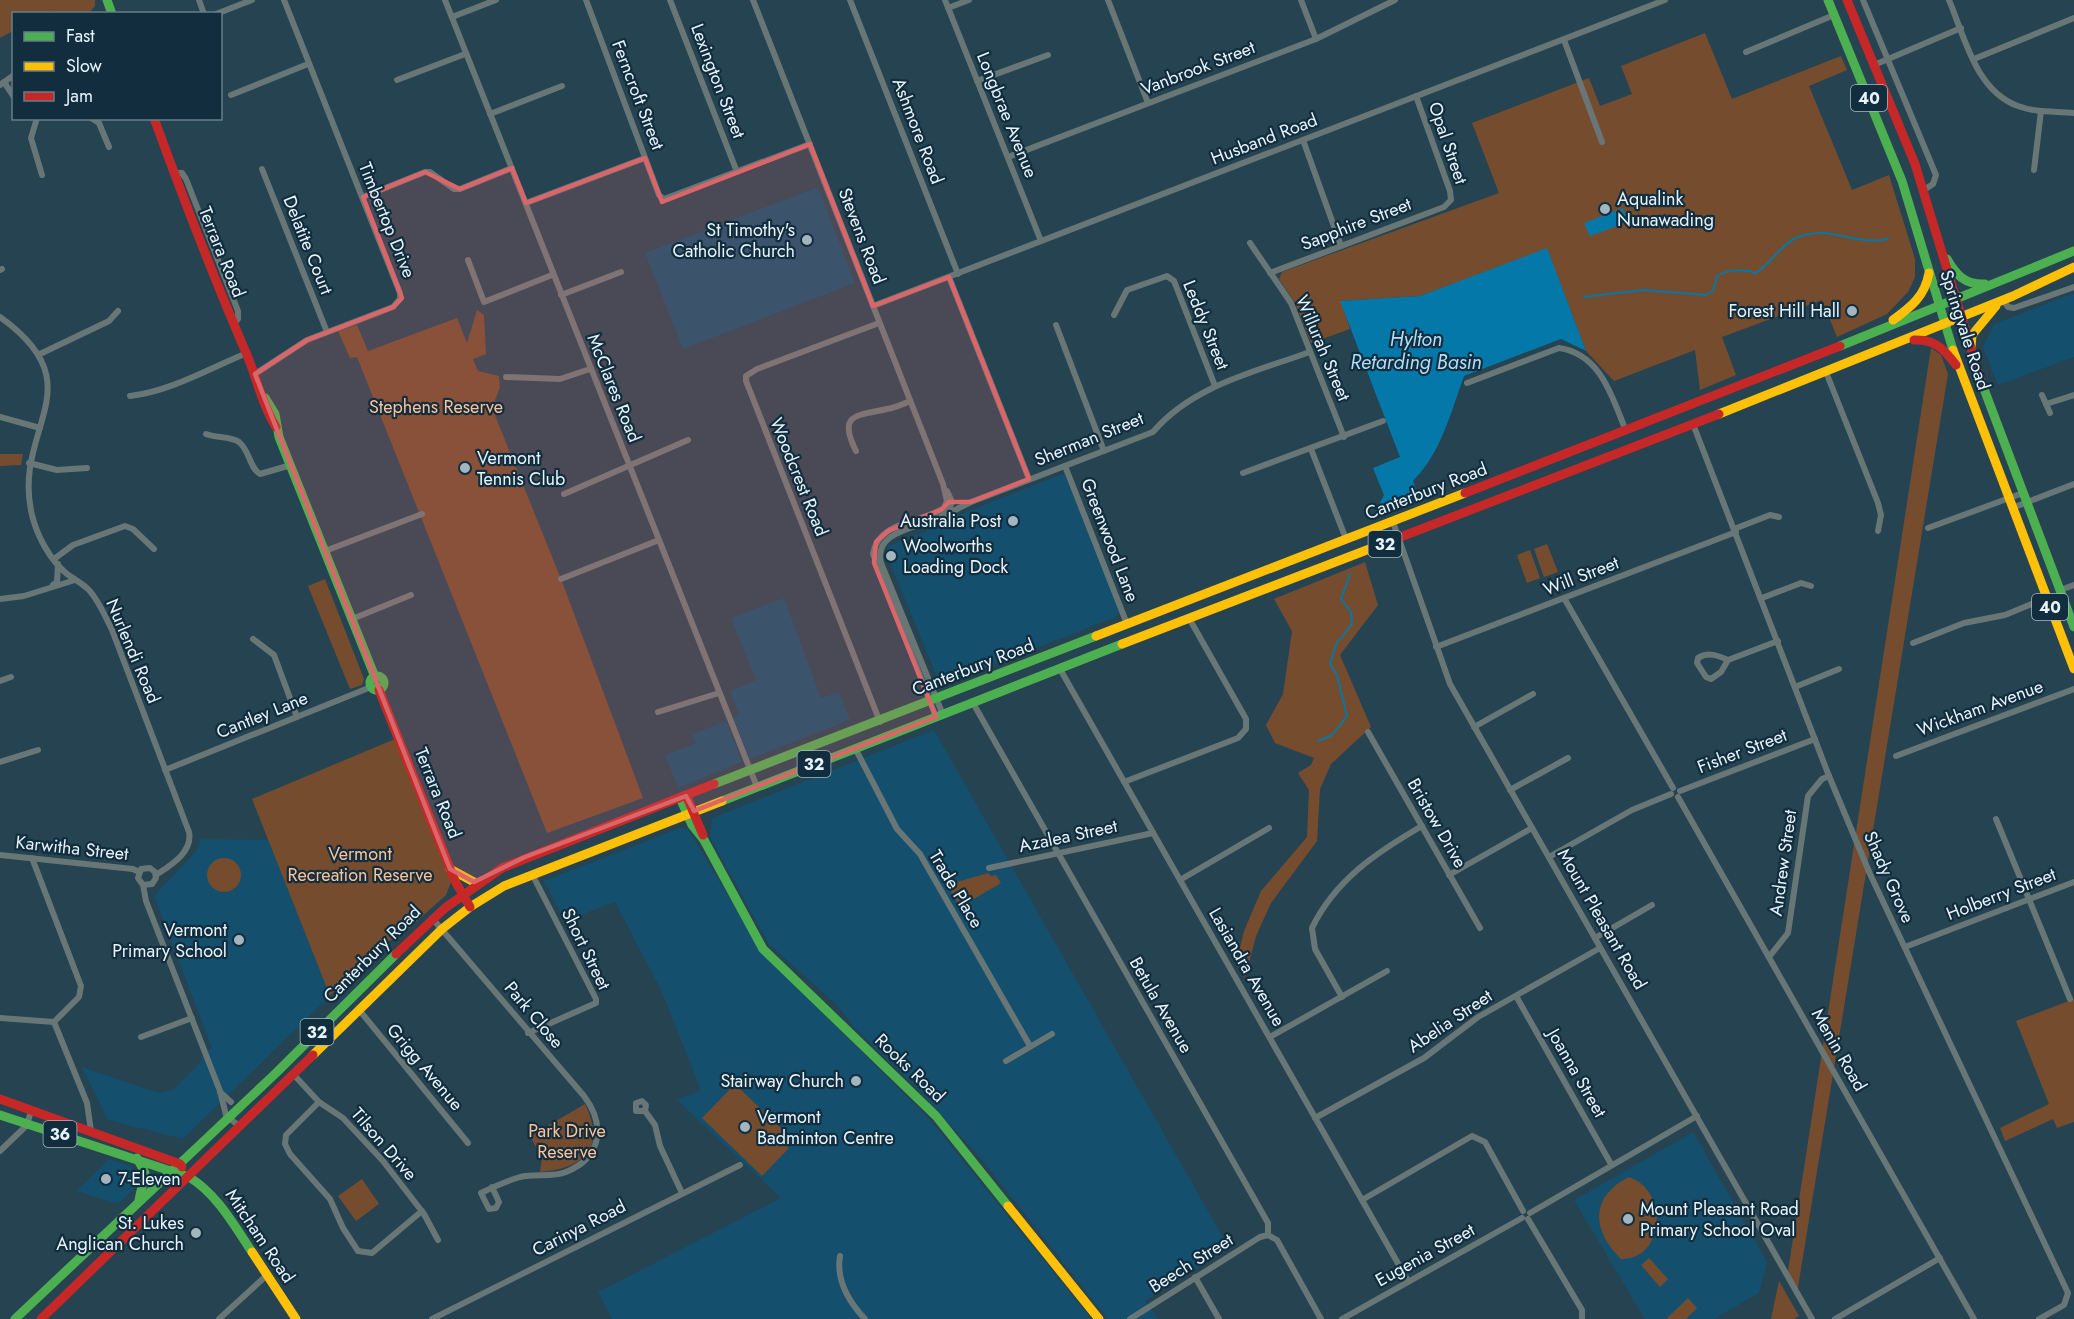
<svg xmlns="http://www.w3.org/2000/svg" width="2074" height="1319" viewBox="0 0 2074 1319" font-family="Jost,sans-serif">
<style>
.built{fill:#144f6d}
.green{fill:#754d2e}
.water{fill:#0478a8}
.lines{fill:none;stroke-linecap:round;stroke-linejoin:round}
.stream{stroke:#0478a8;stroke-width:2}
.street{stroke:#687776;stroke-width:6}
.fast{stroke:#4caf50;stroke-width:9}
.slow{stroke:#ffc107;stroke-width:9}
.jam{stroke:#c62828;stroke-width:9}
.marked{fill:#db6568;fill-opacity:0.2;stroke:#db6568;stroke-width:4.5;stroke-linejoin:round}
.poi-dot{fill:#a3b6c0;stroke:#112d3e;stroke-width:2}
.labels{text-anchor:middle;stroke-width:4.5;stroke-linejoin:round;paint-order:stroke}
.shield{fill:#112d3e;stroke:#a7b8c3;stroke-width:1.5}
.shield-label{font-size:16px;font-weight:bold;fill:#e7f4fc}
.street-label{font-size:18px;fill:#e7f4fc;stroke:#112d3e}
.poi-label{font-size:18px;fill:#e7f4fc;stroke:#112d3e;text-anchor:start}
.park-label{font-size:18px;fill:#ffc297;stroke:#112d3e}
.water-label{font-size:20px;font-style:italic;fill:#b1ddf9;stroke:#112d3e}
</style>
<rect width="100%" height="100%" fill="#264352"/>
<g class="built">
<path d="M818,187L855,283L683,349L645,253Z"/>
<path d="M2074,293V357L1998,385L1983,347L1994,324Z"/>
<path d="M1062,474L1066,476L1119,611L1116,617L944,684L939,682L886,553L888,546L948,523L961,514Z"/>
<path d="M784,598L821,698L839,692L850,720L750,759L733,718L739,715L730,691L756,680L731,618Z"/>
<path d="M726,721L742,762L678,788L665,755L696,743L692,734Z"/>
<path d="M934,730L1229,1248L1145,1301L1158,1319H1108L979,1156L917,1088L853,1026L839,1007L769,944L710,837L712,818Z"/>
<path d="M680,828L687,829L690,833L764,954L930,1120L1091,1319H612L598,1292L781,1198L677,1100L701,1090L662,992L615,902L565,921L544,881Z"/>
<path d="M199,839L268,840L330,996L183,1139L108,1120L82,1067L159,1093L173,1090L201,1062L205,1051L212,1048L154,896L197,850L200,844Z"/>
<path d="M1693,1132L1767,1262L1759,1293L1714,1319H1645L1574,1200Z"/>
<path d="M109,1159L128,1165L138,1175L134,1189L118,1204L77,1191Z"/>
</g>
<g class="green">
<path d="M0,0H95V6L89,13H53L51,11L46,13L14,14L13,31L0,38Z"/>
<path d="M1705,33L1732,99L1841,56L1847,70L1809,86L1852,190L1889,175L1915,259V277L1908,292L1887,314L1837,337L1822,300L1722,337L1736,375L1700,390L1695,350L1614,381L1586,351L1547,249L1420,296L1341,301L1350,329L1311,343L1295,303L1279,279L1282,272L1499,193L1472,123L1589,78L1600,106L1632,94L1621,66Z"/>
<path d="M477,310L484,315L486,354L473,359L478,371L499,376L500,387L492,408L561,579L643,798L547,833L357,357L350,358L338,331L357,325L368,351L457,318L467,343Z"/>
<path d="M1931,348L1941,355L1948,374L1797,1293L1788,1271Z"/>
<path d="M0,454H23L21,465L0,466Z"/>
<path d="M1547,544L1558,572L1544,577L1534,549Z"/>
<path d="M1530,550L1540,578L1527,583L1517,555Z"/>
<path d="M1365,562L1378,605L1340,655L1371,727L1331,764L1320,789L1317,841L1271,903L1256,936L1245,978L1236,964L1244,931L1261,891L1307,837L1309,790L1298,773L1311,765L1314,758L1275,743L1266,725L1283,694L1292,631L1274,599Z"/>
<path d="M325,579L364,679L362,685L350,689L308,586Z"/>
<path d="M395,739L451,882L446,895L398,938L381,943L330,996L252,799Z"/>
<circle cx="224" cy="875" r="17"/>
<path d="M988,873L991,876L996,875L1001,883L960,907L947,885Z"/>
<path d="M2074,999V1122L2057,1128L2053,1119L2005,1141L2000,1128L2049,1104L2016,1021Z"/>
<path d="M735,1084L788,1135L782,1141L789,1148L762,1176L702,1118Z"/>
<path d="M585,1104C606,1148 585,1168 540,1172L542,1158L530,1136Z"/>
<path d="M1629,1177C1670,1191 1664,1260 1621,1259C1591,1230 1590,1196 1629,1177Z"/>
<path d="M362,1179L379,1204L356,1221L338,1196Z"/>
<path d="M1649,1258L1668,1279L1660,1287L1641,1265Z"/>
<path d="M1779,1281L1799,1316L1794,1319H1771Z"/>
<path d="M1688,1298L1697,1308L1686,1319H1666Z"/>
</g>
<g class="water">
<path d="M1623,208L1628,222L1590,236L1584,223Z"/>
<path d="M1547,248L1586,351L1561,339L1464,376C1451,412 1441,453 1413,481L1420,499L1372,518L1384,495L1373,468L1400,457L1340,301L1420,296Z"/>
</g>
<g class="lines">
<g class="stream">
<path d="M1584,297L1643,290L1706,295L1713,291L1717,276C1727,269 1745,269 1756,273C1770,264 1779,247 1794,239C1830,222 1853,247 1888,239"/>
<path d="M1318,741L1332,735L1347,716L1337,675L1330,664L1336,644L1352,624L1351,612L1341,599L1350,574"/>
</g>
<g class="street">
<path d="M199,0L204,14"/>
<path d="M445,0L757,787"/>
<path d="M586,0L659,195L664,199L810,144"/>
<path d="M670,0L737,172"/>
<path d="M753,0L943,484L947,501L944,508C921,523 878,521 873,554L936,717"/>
<path d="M850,0L958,274"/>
<path d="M945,0L1041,241"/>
<path d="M1108,0L1148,103"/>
<path d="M1301,0L1316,39"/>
<path d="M1863,0L1936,175L1933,184L1924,190"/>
<path d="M1949,0C1965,38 1976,91 2018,106C2036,113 2055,111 2074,113"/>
<path d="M948,8L969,0"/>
<path d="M216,14L252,0"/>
<path d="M452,17L496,0"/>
<path d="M1564,40L1602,142"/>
<path d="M1746,52L1834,15"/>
<path d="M1974,59L2074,18"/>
<path d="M1874,65L1961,28"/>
<path d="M397,80L465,54"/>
<path d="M977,81L1048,55"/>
<path d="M4,82L14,97"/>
<path d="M0,85L14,75"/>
<path d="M231,95L308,64"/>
<path d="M490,114L562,86"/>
<path d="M37,118L31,138L42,175"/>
<path d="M91,118L99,123L109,147"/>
<path d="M1303,140L1341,246"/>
<path d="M1008,157L1316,39L1395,0"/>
<path d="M262,169L327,332"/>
<path d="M2034,170L2041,111"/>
<path d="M174,173H182L186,179L238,311V319L234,324"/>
<path d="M363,197L425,172H430L454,189H460L512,168"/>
<path d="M526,203L645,158"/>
<path d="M1250,243L1291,303L1344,437"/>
<path d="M468,260L484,302L552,275"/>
<path d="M0,270L2,269"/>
<path d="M1270,273L1444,207L1451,200L1450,191L1416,96"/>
<path d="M949,277L1029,479"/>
<path d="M561,295L621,272"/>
<path d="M2003,300L2008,307L2014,308L2074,287"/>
<path d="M873,306L1665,0"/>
<path d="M1114,315L1127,290L1167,276L1174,281L1215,386"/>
<path d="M0,317C98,387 11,428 32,515C37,536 50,560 67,574C74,579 83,584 89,590C99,601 105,616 112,630L189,832C193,852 171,865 156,875"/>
<path d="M879,323L757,369L746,376V381L880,722"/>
<path d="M1056,325L1104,451"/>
<path d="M40,354L109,321L118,311"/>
<path d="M1826,372L1878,503L1881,515L1878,531"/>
<path d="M255,374L307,340L393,307L400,299V293L284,0"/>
<path d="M506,377L560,379L590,369"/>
<path d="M1467,383L1559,348C1601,354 1612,397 1626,431"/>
<path d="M2042,395L2050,413"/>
<path d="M130,396C171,391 208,369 247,353"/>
<path d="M2046,404L2074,395"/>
<path d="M0,417L40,428"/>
<path d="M1693,424L1829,776L1870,874L2068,1293L2064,1305L2039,1319"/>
<path d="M206,434C216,438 231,436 239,442C250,451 249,467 260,474L291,465"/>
<path d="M1311,449L1346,539"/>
<path d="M856,451C837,413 857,416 887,409C895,408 903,404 910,401"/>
<path d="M29,463L57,470L87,468"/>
<path d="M1065,466L1127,624"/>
<path d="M1243,473L1383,421"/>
<path d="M564,494L688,440"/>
<path d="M2012,508L2074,484"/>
<path d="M945,515L971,502L1153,432C1192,386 1254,372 1310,352"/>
<path d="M1393,522L1450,684L1812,1319"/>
<path d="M1928,528L2023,493"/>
<path d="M1734,529L1770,515L1779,517"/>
<path d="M325,551L422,514"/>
<path d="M54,559L73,545L125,526L133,529L154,549"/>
<path d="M561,579L659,540"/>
<path d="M53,585L57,582L58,564"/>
<path d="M2060,590L2074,585"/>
<path d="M1564,598L1673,788"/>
<path d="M1762,598L1801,583L1811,586"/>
<path d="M0,599L24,596L75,580"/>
<path d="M352,619L411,595"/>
<path d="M253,639L274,655L297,717"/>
<path d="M1913,643L1964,623L2005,615L2046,598"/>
<path d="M1436,647L1736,532"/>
<path d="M1728,660C1719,656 1708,651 1698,658L1697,663L1706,677L1711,679L1721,672L1728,660L1778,641"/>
<path d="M1060,669L1408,1281"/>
<path d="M0,681L11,677"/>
<path d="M1795,687L1839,669"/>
<path d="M973,703L1268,1223V1235"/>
<path d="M658,712L719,693"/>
<path d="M943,715L881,563C872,527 929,528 948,512L952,502L947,491"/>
<path d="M1474,727L1533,694"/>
<path d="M1368,732L1480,928"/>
<path d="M855,748L897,829L920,854L1030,1046"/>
<path d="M1896,756L2074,689"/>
<path d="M0,762L38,750"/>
<path d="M165,770L371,687"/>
<path d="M1124,782L1238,738L1246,729V719L1189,618"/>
<path d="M1510,790L1568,758"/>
<path d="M1680,791L1815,739"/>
<path d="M1678,797L1974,1319"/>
<path d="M1996,819L2070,999"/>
<path d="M0,855L133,869L139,872"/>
<path d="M1549,857L1632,810L1671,794"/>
<path d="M32,858L81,986L79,997L54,1022L87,1103L91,1131"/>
<path d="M989,868L1153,833"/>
<path d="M1449,875L1532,828"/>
<path d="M1180,880L1269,828"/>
<path d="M143,885L152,884L156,878L155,872L150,868L141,869L138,878L143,885L146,901L220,1091L226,1115L240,1127"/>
<path d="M432,918L584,1096C605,1124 603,1157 566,1172C552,1178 535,1173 520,1177C507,1181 493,1187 481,1193L489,1209L496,1208L499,1202L492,1187"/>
<path d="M1595,938L1652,905"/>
<path d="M1905,947L2074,882"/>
<path d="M1769,957L1788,933L1808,796L1822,779L1829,776"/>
<path d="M1516,996L1611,1164"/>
<path d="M1342,997L1315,949L1312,928C1335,880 1377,852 1422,826"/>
<path d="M360,1011L468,1143"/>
<path d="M0,1018L54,1022"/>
<path d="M528,1033L596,1003V999L532,874"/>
<path d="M141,1037L192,1018"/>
<path d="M1270,1037L1387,971"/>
<path d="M1006,1061L1052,1034"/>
<path d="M294,1075L319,1102L343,1118L383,1161L424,1214L438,1240"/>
<path d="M220,1092L231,1102"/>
<path d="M319,1102L286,1135L285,1144L290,1154L330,1199L343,1228L358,1251L372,1253L422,1211"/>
<path d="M645,1111H636V1103L642,1101L646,1105L645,1111L655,1125L660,1146L682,1193"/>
<path d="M1315,1118L1424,1058L1478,1017L1600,948"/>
<path d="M0,1151L27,1125L31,1111"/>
<path d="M1362,1200L1472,1136L1485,1142L1523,1211"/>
<path d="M1530,1213L1697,1116"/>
<path d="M1528,1219L1582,1310V1319"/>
<path d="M1268,1235L1277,1240L1321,1319"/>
<path d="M840,1256C836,1280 849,1302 865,1319"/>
<path d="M1195,1277L1219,1319"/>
<path d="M219,1319L267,1275"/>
<path d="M432,1319L740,1165"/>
<path d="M1130,1319L1260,1237L1268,1235"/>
<path d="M1342,1319L1522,1218"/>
<path d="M1835,1319L1940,1258"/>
</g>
<g class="fast">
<path d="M107,0L112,14"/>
<path d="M1828,0L1902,181L1953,350"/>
<path d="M1947,259C1956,275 1965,285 1985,284"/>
<path d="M1840,346L2074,251"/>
<path d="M1981,381L2074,627"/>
<path d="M265,398L275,414L279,437L375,677"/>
<circle cx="377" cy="683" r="7"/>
<path d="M714,784L1096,636"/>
<path d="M680,798L692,825L704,840L763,949L936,1116L1008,1206"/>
<path d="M722,801L1122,644"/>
<path d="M0,1115L189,1177C217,1194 234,1225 252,1252"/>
<path d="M137,1158L145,1173L139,1200"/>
<path d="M15,1319L276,1073L396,954"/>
</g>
<g class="slow">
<path d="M1893,320C1911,307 1925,296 1929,273"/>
<path d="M1971,347L1972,335L1996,306"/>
<path d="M1953,350L2074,669"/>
<path d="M1719,414L2013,296L2074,267"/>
<path d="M1096,636L1465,493"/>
<path d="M1122,644L1398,538"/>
<path d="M450,869L474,882"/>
<path d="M313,1055L442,929L470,907L504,886L722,801"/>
<path d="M1008,1206L1099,1319"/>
<path d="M252,1252L296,1319"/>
</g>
<g class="jam">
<path d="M1847,0L1915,164L1981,381"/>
<path d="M154,118C183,198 213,276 247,355C257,379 262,405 276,427"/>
<path d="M1914,340C1935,339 1944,349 1956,365"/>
<path d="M1465,493L1840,346"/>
<path d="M1398,538L1719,414"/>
<path d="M379,690L455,881L470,907"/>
<path d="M686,795L703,835"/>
<path d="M396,954L445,908L502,868L714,784"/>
<path d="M0,1099L180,1164L182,1167"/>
<path d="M41,1319L313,1055"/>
</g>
</g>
<path class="marked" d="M810,144L873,306L949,277L1029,479L971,502H949L941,510L888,531L876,542L874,563L936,717L694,811L686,796L525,857L474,882L450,869L255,374L307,340L393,307L402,298L363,197L425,172L460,189L512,168L526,203L645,158L662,202Z"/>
<g class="poi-dot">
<circle cx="1605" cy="209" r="6"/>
<circle cx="807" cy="240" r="6"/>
<circle cx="1852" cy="311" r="6"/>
<circle cx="465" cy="468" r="6"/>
<circle cx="1013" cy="521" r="6"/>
<circle cx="891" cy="556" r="6"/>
<circle cx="239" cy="940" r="6"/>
<circle cx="856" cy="1081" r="6"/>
<circle cx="745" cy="1127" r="6"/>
<circle cx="106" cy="1179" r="6"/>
<circle cx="1628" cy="1219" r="6"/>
<circle cx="196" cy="1233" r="6"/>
</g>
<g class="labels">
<g class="shield">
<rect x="1851" y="85" width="36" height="26" rx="4.5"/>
<rect x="1368.5" y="531" width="33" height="26" rx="4.5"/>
<rect x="2032" y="594" width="36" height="26" rx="4.5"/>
<rect x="797.5" y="751" width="33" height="26" rx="4.5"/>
<rect x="300.5" y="1019" width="33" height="26" rx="4.5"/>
<rect x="43.5" y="1121" width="33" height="26" rx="4.5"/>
</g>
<g class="shield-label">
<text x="1869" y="104">40</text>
<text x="1385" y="550">32</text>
<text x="2050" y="613">40</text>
<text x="814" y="770">32</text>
<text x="317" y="1038">32</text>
<text x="60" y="1140">36</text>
</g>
<g class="street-label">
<text transform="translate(1198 68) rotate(-21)" y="6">Vanbrook Street</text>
<text transform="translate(718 81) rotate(69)" y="6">Lexington Street</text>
<text transform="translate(638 95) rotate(69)" y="6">Ferncroft Street</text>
<text transform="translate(1007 115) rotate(68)" y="6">Longbrae Avenue</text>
<text transform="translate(918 131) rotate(69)" y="6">Ashmore Road</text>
<text transform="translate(1264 139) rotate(-21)" y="6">Husband Road</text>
<text transform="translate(1448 143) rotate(71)" y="6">Opal Street</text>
<text transform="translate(387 220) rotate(68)" y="6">Timbertop Drive</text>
<text transform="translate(1356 224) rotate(-21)" y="6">Sapphire Street</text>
<text transform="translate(862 236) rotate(69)" y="6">Stevens Road</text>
<text transform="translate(308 245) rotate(68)" y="6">Delatite Court</text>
<text transform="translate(222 252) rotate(68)" y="6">Terrara Road</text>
<text transform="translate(1206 325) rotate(68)" y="6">Leddy Street</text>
<text transform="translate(1965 330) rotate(72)" y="6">Springvale Road</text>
<text transform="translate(1323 348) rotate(67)" y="6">Willurah Street</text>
<text transform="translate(614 388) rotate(68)" y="6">McClares Road</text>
<text transform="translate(1089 439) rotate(-22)" y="6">Sherman Street</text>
<text transform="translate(799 477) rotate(68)" y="6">Woodcrest Road</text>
<text transform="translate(1426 491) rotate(-21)" y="6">Canterbury Road</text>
<text transform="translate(1110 540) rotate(69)" y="6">Greenwood Lane</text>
<text transform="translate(1581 576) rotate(-21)" y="6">Will Street</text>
<text transform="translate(133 651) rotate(67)" y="6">Nurlendi Road</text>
<text transform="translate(973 667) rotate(-21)" y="6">Canterbury Road</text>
<text transform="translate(1980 708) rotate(-20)" y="6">Wickham Avenue</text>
<text transform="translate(262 715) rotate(-22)" y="6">Cantley Lane</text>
<text transform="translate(1742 751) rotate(-21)" y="6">Fisher Street</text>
<text transform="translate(438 793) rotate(68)" y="6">Terrara Road</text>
<text transform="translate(1437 823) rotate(60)" y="6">Bristow Drive</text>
<text transform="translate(1068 836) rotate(-12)" y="6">Azalea Street</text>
<text transform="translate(72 848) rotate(6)" y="6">Karwitha Street</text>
<text transform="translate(1783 863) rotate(-82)" y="6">Andrew Street</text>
<text transform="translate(1889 877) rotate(66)" y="6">Shady Grove</text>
<text transform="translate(956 889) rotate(59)" y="6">Trade Place</text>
<text transform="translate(2001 894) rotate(-21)" y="6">Holberry Street</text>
<text transform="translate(1602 919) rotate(60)" y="6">Mount Pleasant Road</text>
<text transform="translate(586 949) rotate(64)" y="6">Short Street</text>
<text transform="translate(372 954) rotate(-45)" y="6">Canterbury Road</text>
<text transform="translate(1247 967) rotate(60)" y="6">Lasiandra Avenue</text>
<text transform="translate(1161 1005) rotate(60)" y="6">Betula Avenue</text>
<text transform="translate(534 1015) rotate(50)" y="6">Park Close</text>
<text transform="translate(1450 1021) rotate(-34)" y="6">Abelia Street</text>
<text transform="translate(1839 1050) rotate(60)" y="6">Menin Road</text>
<text transform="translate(425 1067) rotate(50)" y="6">Grigg Avenue</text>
<text transform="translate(910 1068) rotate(44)" y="6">Rooks Road</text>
<text transform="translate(1577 1073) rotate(60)" y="6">Joanna Street</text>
<text transform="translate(384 1144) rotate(49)" y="6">Tilson Drive</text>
<text transform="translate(579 1228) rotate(-27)" y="6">Carinya Road</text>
<text transform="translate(260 1236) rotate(56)" y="6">Mitcham Road</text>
<text transform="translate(1425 1255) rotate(-29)" y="6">Eugenia Street</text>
<text transform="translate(1191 1263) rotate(-32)" y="6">Beech Street</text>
</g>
<g class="poi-label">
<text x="1617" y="205">Aqualink<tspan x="1617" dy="21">Nunawading</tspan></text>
<text x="795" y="236" text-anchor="end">St Timothy's<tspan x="795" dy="21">Catholic Church</tspan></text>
<text x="1840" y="317" text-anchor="end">Forest Hill Hall</text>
<text x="477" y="464">Vermont<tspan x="477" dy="21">Tennis Club</tspan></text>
<text x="1001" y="527" text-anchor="end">Australia Post</text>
<text x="903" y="552">Woolworths<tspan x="903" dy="21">Loading Dock</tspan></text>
<text x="227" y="936" text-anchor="end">Vermont<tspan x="227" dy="21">Primary School</tspan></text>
<text x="844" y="1087" text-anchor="end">Stairway Church</text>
<text x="757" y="1123">Vermont<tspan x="757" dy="21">Badminton Centre</tspan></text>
<text x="118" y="1185">7-Eleven</text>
<text x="1640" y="1215">Mount Pleasant Road<tspan x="1640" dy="21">Primary School Oval</tspan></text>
<text x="184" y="1229" text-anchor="end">St. Lukes<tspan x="184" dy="21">Anglican Church</tspan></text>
</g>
<g class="park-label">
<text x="436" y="413">Stephens Reserve</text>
<text x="360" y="860">Vermont<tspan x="360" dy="21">Recreation Reserve</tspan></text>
<text x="567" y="1137">Park Drive<tspan x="567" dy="21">Reserve</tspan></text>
</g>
<g class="water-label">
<text x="1416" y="346">Hylton<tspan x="1416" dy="23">Retarding Basin</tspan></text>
</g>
</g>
<rect x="12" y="12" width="210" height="108" fill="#112d3e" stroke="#677d8a" stroke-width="1.5"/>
<rect x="24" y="32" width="30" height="9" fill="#4caf50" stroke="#677d8a" stroke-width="1.5"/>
<text x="66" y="42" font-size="18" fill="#e7f4fc">Fast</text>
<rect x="24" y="62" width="30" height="9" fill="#ffc107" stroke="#677d8a" stroke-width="1.5"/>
<text x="66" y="72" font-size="18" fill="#e7f4fc">Slow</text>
<rect x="24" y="92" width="30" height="9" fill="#c62828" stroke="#677d8a" stroke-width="1.5"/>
<text x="66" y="102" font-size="18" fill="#e7f4fc">Jam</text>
</svg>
